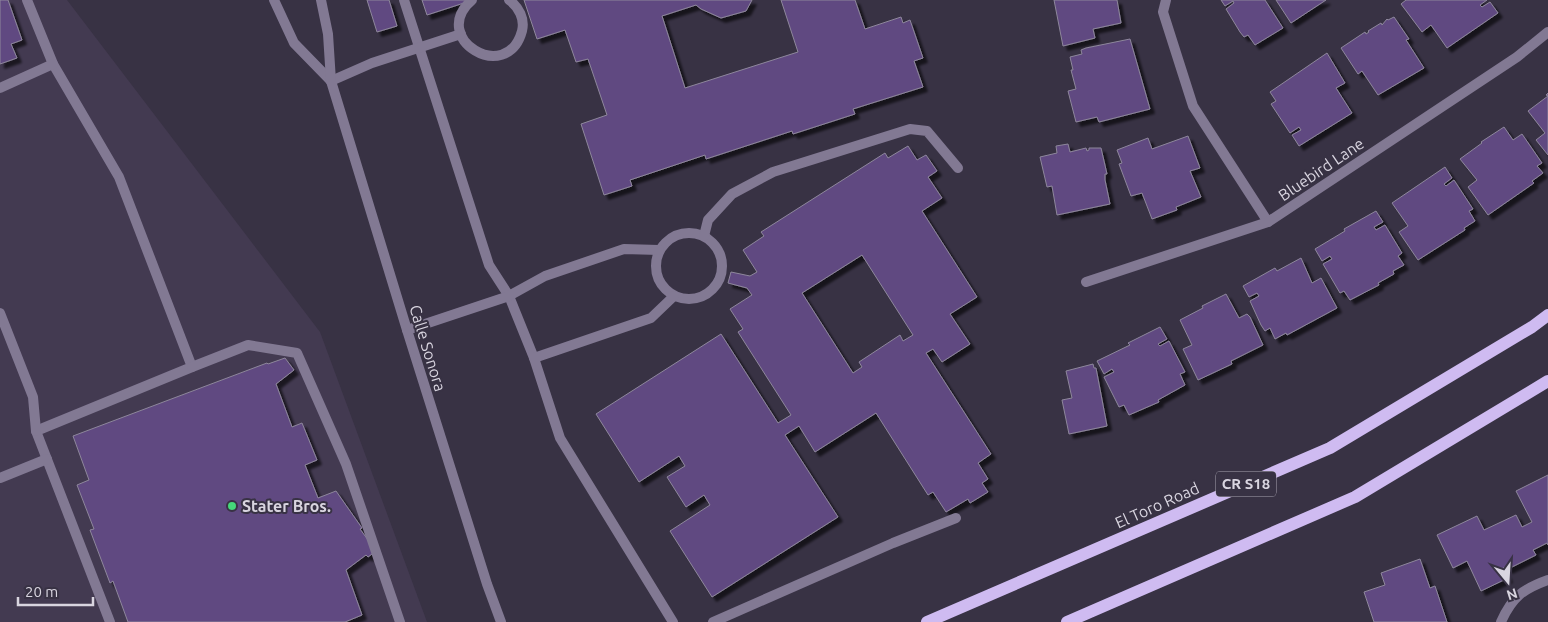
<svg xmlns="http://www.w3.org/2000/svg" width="1548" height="622" viewBox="0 0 1548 622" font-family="Ubuntu,sans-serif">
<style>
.built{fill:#433a51}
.building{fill:#604981;stroke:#8e879c;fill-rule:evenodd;filter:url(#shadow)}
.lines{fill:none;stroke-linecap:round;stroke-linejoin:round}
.service{stroke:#827993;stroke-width:10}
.minor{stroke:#827993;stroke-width:10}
.tertiary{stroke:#827993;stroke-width:10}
.primary{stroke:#cfbbf1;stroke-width:12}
.poi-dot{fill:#45d77a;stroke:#383244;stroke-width:2}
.labels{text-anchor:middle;stroke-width:4;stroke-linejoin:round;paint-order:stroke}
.shield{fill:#383244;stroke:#a9a4b1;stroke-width:1}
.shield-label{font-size:15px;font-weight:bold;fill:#d9d5e0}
.street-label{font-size:16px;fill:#d9d5e0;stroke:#383244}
.poi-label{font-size:16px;font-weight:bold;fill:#d9d5e0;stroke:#383244;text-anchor:start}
</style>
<defs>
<filter id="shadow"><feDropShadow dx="4.5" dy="4.5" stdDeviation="1" flood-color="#0009"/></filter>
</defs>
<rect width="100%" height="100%" fill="#383244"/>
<path class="built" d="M0,0H67L320,332L427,622H0Z"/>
<g class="building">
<path d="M0,0H8L22,40L11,44L17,58L0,64Z"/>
<path d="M367,0H389L397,26L377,32Z"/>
<path d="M422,0H466L467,2L427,15Z"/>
<path d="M524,0H752L746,11L721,18L701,9L696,5L662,16L685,88L798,52L781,0H855L865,29L901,17L903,23L910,20L923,58L914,61L923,87L853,109L855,114L793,134L792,131L706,159L705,155L630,180L632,186L604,195L581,124L607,115L588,59L576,62L565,30L537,39Z"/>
<path d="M1054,0H1117L1121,23L1093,29L1095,38L1063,46Z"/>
<path d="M1221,0H1265L1283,28L1255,45L1248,35L1244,37L1240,32L1226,9L1234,3L1233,1L1225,6Z"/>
<path d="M1276,0H1326L1291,23Z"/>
<path d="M1406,0H1487L1480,5L1482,7L1490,2L1498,13L1447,48L1431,25L1422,32L1401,4Z"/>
<path d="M1394,17L1409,39L1406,40L1424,68L1378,95L1362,71L1358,74L1341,48L1365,32L1366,34L1369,32L1368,31L1381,23L1382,25L1387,19L1388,20Z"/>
<path d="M1130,39L1150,109L1099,122L1097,117L1076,122L1068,91L1076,89L1071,70H1073L1070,57L1082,54L1081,50L1086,48Z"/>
<path d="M1327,53L1345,83L1336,88L1352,113L1299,146L1292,135L1301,130L1299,127L1290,133L1271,104L1276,101L1270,92Z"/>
<path d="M1548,93V155L1536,140L1545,133L1528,111L1548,96L1546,95Z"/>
<path d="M1504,127L1513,140L1522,134L1542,163L1537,166L1543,173L1532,181L1534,183L1488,215L1468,187L1477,180L1460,159L1482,143L1481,142Z"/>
<path d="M1188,136L1200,168L1190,171L1201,197L1176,207L1177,210L1152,219L1142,193L1131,196L1119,164L1122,163L1117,150L1148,138L1152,149Z"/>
<path d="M1068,144L1070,152L1086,148L1087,151L1089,150V148H1101L1107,174H1105V180L1110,204L1057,215L1052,186L1047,187L1040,157L1057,153L1056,146Z"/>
<path d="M908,146L917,160L926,155L937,171L928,177L942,198L922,211L977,297L950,314L970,344L942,362L933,349L926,353L991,454L978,463L988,479L982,483L988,492L970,503L968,499L946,512L933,492L928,495L876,413L815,452L799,426L785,435L838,517L712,597L670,531L710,505L704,495L686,507L667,477L685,466L679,456L639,482L596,414L721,334L778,423L791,415L738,332L743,329L730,309L752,295L747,288L728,283L731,272L750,276L757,272L743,250L764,236L761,232L885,153L888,158ZM862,255L913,335L903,341L900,335L859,362L862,367L853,373L802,293Z"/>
<path d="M1445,167L1452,178L1444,184L1446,186L1454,180L1473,209L1469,211L1475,221L1464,228L1465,230L1418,260L1399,232L1408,226L1392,203Z"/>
<path d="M1376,211L1383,222L1374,227L1376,230L1385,225L1402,253L1398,256L1404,265L1393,271L1394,274L1378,283L1379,285L1350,300L1344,291L1340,293L1323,264L1332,259L1330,256L1322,261L1315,249L1345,231L1344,229Z"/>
<path d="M1301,258L1312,283L1321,278L1337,308L1287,335L1286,333L1275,339L1270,328L1265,331L1261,325L1250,301L1259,296L1257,293L1249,297L1243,286L1275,268L1277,271Z"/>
<path d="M1226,294L1239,318L1247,314L1250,317L1263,345L1231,361L1232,364L1198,380L1183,349L1192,345L1180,320L1203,308L1202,306Z"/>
<path d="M1160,327L1167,339L1158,344L1160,346L1169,341L1185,372L1180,374L1185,385L1158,400L1159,402L1129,415L1124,405L1119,407L1104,377L1114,372L1112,369L1104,374L1097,361L1130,345L1128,343Z"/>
<path d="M285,358L294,370L276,384L292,427L302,423L317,460L305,465L318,498L336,491L362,528L360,529L376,551L368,557L366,555L346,570L362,615L345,622H128L113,581L110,583L90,530L94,529L77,485L89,480L73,436L267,363L268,364Z"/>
<path d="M1093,364L1094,368H1096L1107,426L1069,434L1062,400L1072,398L1066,371Z"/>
<path d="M1548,475V545L1547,543L1533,550L1536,555L1508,569L1506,567L1503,568L1508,578L1481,591L1467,561L1453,568L1437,535L1477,516L1484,530L1516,515L1522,527L1532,522L1516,491Z"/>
<path d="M1420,559L1430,588L1435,586L1447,622H1374L1364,592L1385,585L1381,573Z"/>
</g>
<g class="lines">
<g class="service">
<path d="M27,0L53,64L119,177L192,367L36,431L110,622"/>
<path d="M404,0L489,265L509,296L534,358"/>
<path d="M472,0C428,38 507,86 522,31C525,19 519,7 509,0"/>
<path d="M331,81L372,63L461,34"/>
<path d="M0,88L53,64"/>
<circle cx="689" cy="266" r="33"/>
<path d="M704,236L708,220L732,194L773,172L910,129L927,131L958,168"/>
<path d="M0,313L33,397L36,431"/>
<path d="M407,330L509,296L545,276L624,249L659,250"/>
<path d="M192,367L248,345L297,353L346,464L400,622"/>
<path d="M0,478L47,459"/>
<path d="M673,622L560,438L534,358L651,318L674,296"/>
<path d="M713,622L893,543L956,518"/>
</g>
<g class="minor">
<path d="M1166,0L1163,12L1193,106L1268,222"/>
<path d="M1086,282L1268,222L1517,57L1548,32"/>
<path d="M1501,622C1512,597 1523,589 1548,580"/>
</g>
<g class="tertiary">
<path d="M274,0L294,43L331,81"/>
<path d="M321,0L328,34L331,81L407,330L487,584L501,622"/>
</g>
<g class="primary">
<path d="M927,622L1330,448L1532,327L1548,315"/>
<path d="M1067,622L1355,497L1548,381"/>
</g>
</g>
<circle class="poi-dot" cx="232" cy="506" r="5"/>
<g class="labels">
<rect class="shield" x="1216" y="471.5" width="60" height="25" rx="4"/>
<g class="shield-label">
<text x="1246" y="489">CR S18</text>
</g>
<g class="street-label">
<text transform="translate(1321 169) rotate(-34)" y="6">Bluebird Lane</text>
<text transform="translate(428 348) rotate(73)" y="6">Calle Sonora</text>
<text transform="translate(1157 505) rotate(-24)" y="6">El Toro Road</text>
</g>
<g class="poi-label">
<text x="242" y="512">Stater Bros.</text>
</g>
</g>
<g transform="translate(1508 582) rotate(162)" stroke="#383244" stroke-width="4" paint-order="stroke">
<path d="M0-4L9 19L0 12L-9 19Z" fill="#d9d5e0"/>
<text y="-8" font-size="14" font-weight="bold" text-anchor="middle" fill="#d9d5e0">N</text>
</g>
<path d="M18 597v8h75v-8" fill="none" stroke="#d9d5e0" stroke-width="2.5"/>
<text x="25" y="597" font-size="15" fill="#d9d5e0" stroke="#383244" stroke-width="4" paint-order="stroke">20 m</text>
</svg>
